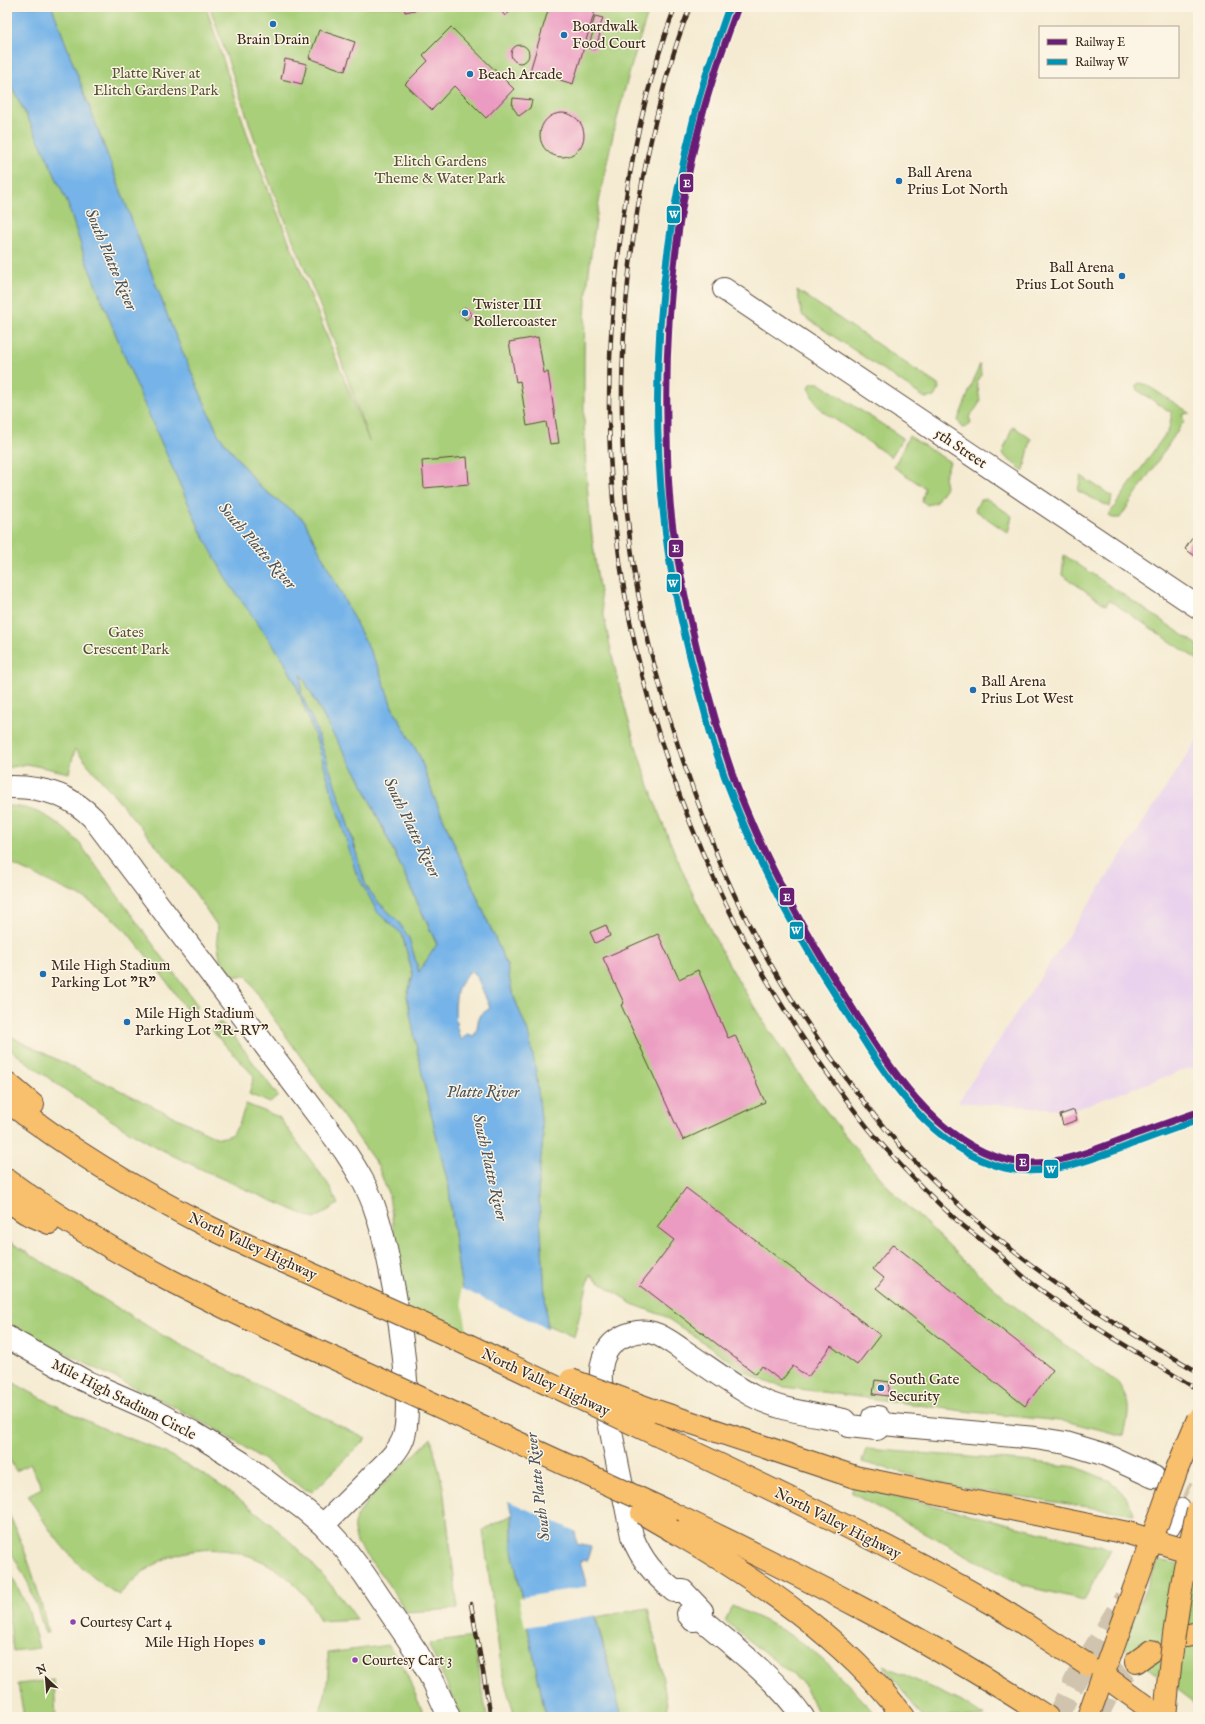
<svg xmlns="http://www.w3.org/2000/svg" width="1205" height="1724" viewBox="0 0 1205 1724" font-family="'IM FELL English',serif">
<style>
.built{fill:#e9d2ed}
.green{fill:#a9cf7a;stroke:#727c4c}
.water{fill:#74b3e8;stroke:#586e83;fill-rule:evenodd}
.pier{fill:#f5ebd2}
.building{fill:#eb9ac1}
.lines{fill:none;stroke-linecap:round;stroke-linejoin:round}
.minor-tunnel{stroke:#d0c4ae;stroke-width:22;stroke-dasharray:22 11;stroke-linecap:butt}
.highway-tunnel{stroke:#d0c4ae;stroke-width:22;stroke-dasharray:22 11;stroke-linecap:butt}
.minor-casing{stroke:#574739;stroke-width:24}
.highway-casing{stroke:#574739;stroke-width:24}
.minor{stroke:#fff;stroke-width:22}
.highway{stroke:#f8bf6c;stroke-width:22}
.rail-casing{stroke:#3b2a1e;stroke-width:4.5}
.rail{stroke:#fcf5e5;stroke-width:3;stroke-dasharray:9;stroke-linecap:butt}
.major-bridge-casing{stroke:#574739;stroke-width:24;stroke-linecap:butt}
.highway-bridge-casing{stroke:#574739;stroke-width:24;stroke-linecap:butt}
.major-bridge{stroke:#f8bf6c;stroke-width:22}
.highway-bridge{stroke:#f8bf6c;stroke-width:22}
.rail-1-casing{stroke:#fcf5e5;stroke-width:10}
.rail-2-casing{stroke:#fcf5e5;stroke-width:10}
.rail-1{stroke:#691f74;stroke-width:7}
.rail-2{stroke:#0091b3;stroke-width:7}
.poi-dot{fill:#1f6fb2;stroke:#fcf5e5;stroke-width:1.5}
.bus-dot{fill:#8e44ad;stroke:#fcf5e5;stroke-width:1.5}
.labels{text-anchor:middle;stroke-width:3;stroke-linejoin:round;paint-order:stroke}
.bus-label{font-size:14px;fill:#3b2a1e;stroke:#fcf5e5;text-anchor:start}
.poi-label{font-size:15px;fill:#3b2a1e;stroke:#fcf5e5;text-anchor:start}
.park-label{font-size:15px;fill:#565335;stroke:#fcf5e5}
.street-label{font-size:15px;fill:#3b2a1e;stroke:#fcf5e5}
.water-label{font-size:16px;font-style:italic;fill:#4c535b;stroke:#fcf5e5}
.line-badge{stroke:#fcf5e5;stroke-width:1.5}
.badge-label{font-size:11px;text-anchor:middle;font-weight:bold;fill:#fff}
</style>
<rect width="100%" height="100%" fill="#fcf5e5"/>
<filter id="ink" filterUnits="userSpaceOnUse"><feTurbulence type="fractalNoise" baseFrequency=".025" numOctaves="2"/><feDisplacementMap in="SourceGraphic" scale="8" xChannelSelector="R" yChannelSelector="G"/><feConvolveMatrix kernelMatrix="1 2 1 2 8 2 1 2 1" color-interpolation-filters="sRGB"/></filter>
<filter id="wash" filterUnits="userSpaceOnUse"><feTurbulence type="fractalNoise" baseFrequency=".012" numOctaves="4" result="noise"/><feDisplacementMap in="SourceGraphic" scale="16" xChannelSelector="R" yChannelSelector="G"/><feGaussianBlur stdDeviation="0.9" result="paint"/><feColorMatrix in="noise" values="0 0 0 0 0 0 0 0 0 0 0 0 0 0 0 0 0 1.4 0 .05"/><feComposite in="paint" operator="in"/></filter>
<g filter="url(#wash)">
<rect width="100%" height="100%" fill="#f5ebd2"/>
<path class="built" d="M1198,739V1065L1073,1110L958,1102Z"/>
<g class="green">
<path d="M52,7H206L252,149L369,441L335,343L266,173L210,7H650C619,99 596,194 587,291C584,322 584,354 584,385C582,591 633,800 738,980C780,1052 830,1120 885,1183C899,1199 915,1213 930,1227C962,1258 994,1290 1029,1318C1057,1340 1088,1361 1118,1383C1132,1404 1129,1411 1124,1436L1069,1422L963,1411L785,1387L772,1384L753,1376L664,1316L632,1304L590,1275L574,1337L547,1325L538,1185L543,1138L536,1071L528,1032L512,992L507,966L434,797L420,757L392,707L379,669L304,520L260,487L218,434L171,325Z"/>
<path d="M7,77L46,155L67,202L86,261L142,399L201,532L283,659L295,682L317,742L341,817L358,855L315,726L301,693L300,672L331,731L359,777L437,945L419,972C410,942 406,925 380,904L402,934L413,975L407,996L424,1084L449,1188L456,1252L472,1350L406,1317L389,1196L378,1166L269,1012L247,976H235L226,968L220,959L217,939L218,927L191,887L75,749L69,773L27,764L7,768Z"/>
<path d="M797,290L938,385L939,388L934,397L925,398L802,315Z"/>
<path d="M980,364L981,375L977,382L980,401L977,407L969,417L971,422L967,427L962,428L958,420Z"/>
<path d="M812,383H819L903,438L891,457L824,412C817,405 811,398 809,387Z"/>
<path d="M1139,383L1145,384L1190,413L1182,414L1184,421L1120,518H1113L1108,516L1169,429L1172,413L1137,390L1136,386Z"/>
<path d="M1013,426L1031,439L1024,470H1022L1002,454Z"/>
<path d="M909,436L950,462L944,477L946,487L935,503L927,505L922,501L925,488L894,467Z"/>
<path d="M1081,476L1112,496L1110,507L1078,491Z"/>
<path d="M987,499L1012,516L1008,533L975,510L980,500Z"/>
<path d="M1064,555L1198,645V660L1109,600L1106,605L1062,575Z"/>
<path d="M7,806C37,806 61,823 80,844L198,1006L190,1015L162,975L127,932L109,915L86,899L7,862Z"/>
<path d="M220,1022L230,1031L278,1096L270,1103L249,1094L254,1076L211,1030Z"/>
<path d="M7,1034L19,1041L216,1137C237,1141 240,1120 246,1104L279,1117L328,1184L338,1204L314,1219C266,1198 218,1178 172,1155C114,1125 59,1087 7,1047Z"/>
<path d="M7,1240L162,1335L232,1372L366,1439L313,1492L302,1488L264,1460L214,1428L163,1401L54,1348L7,1322Z"/>
<path d="M7,1379C36,1396 66,1411 96,1425C120,1436 146,1443 169,1455C244,1494 309,1551 357,1619L320,1621C293,1560 220,1531 159,1562C143,1570 131,1582 119,1595C78,1571 51,1536 28,1495L42,1488L30,1464L16,1471L7,1455Z"/>
<path d="M431,1438L443,1487L458,1609L406,1612C396,1595 385,1579 373,1564C368,1556 361,1550 357,1542C355,1536 353,1529 354,1524C362,1497 411,1461 431,1438Z"/>
<path d="M866,1449L1034,1462L1076,1467L1110,1481L1125,1495L1134,1514L957,1487L862,1462Z"/>
<path d="M854,1486L1111,1549L1084,1600L1024,1586L851,1493Z"/>
<path d="M7,1510C26,1549 39,1590 48,1633H45L36,1604L28,1583L7,1544Z"/>
<path d="M512,1515V1550L546,1717H515L502,1673L483,1530Z"/>
<path d="M1158,1560L1198,1568V1705L1121,1647Z"/>
<path d="M7,1565L28,1609L39,1648L13,1651L7,1596Z"/>
<path d="M732,1606C745,1612 758,1617 771,1624C812,1645 848,1682 877,1717H819L804,1684L725,1621Z"/>
<path d="M648,1608L661,1668L669,1717H622L596,1617Z"/>
<path d="M473,1637L487,1717H461L446,1682L429,1646L430,1643Z"/>
<path d="M389,1645L407,1675L425,1717H317C327,1696 329,1676 328,1653Z"/>
<path d="M884,1665L963,1703L985,1717H922Z"/>
<path d="M54,1680L56,1717H24L18,1684Z"/>
</g>
<path class="water" d="M7,7H52L171,325L218,434L260,487L304,520L379,669L392,707L420,757L434,797L507,966L512,992L528,1032L536,1071L543,1138L538,1185L547,1325L549,1372L577,1544L591,1547L587,1560L580,1561L622,1717H546L512,1550V1515L472,1350L456,1252L449,1188L424,1084L413,1029L407,996L413,975L402,934L378,913L356,873L317,742L295,682L283,659L228,582L201,532L142,399L86,261L67,202L46,155L7,77ZM301,674L331,731L359,777L437,944L419,972L409,938L398,921L379,903L366,886L342,805L315,726L301,693ZM471,971L477,977L490,1008L479,1016L477,1029L474,1036L467,1034L461,1040C454,1025 453,1002 459,986C462,981 467,975 471,971Z"/>
<g class="pier">
<path d="M460,1288L549,1329L551,1372L577,1532L506,1500L470,1351Z"/>
<path d="M589,1586L597,1615L525,1627L519,1598Z"/>
</g>
<g id="blocks">
<g class="building">
<path d="M404,7H425V8L405,12Z"/>
<path d="M498,7H516L505,16Z"/>
<path d="M549,7H596L573,84L530,71Z"/>
<path d="M595,16L603,18L598,33L591,30Z"/>
<path d="M451,27L514,89L486,118L454,86L432,110L405,84L428,61L423,55Z"/>
<path d="M319,30L355,42L345,71L309,58Z"/>
<path d="M593,32L600,34L595,50L588,48Z"/>
<circle cx="520" cy="54" r="9"/>
<path d="M285,59L307,64L302,84L281,79Z"/>
<path d="M513,98L532,100L530,108L519,116L512,106Z"/>
<circle cx="562" cy="135" r="22"/>
<path d="M465,307L472,315L466,320L459,312Z"/>
<path d="M538,337L544,373L548,372L559,443L550,444L546,422L527,426L520,381L516,382L509,342Z"/>
<path d="M467,457L469,484L424,488L422,461Z"/>
<path d="M1198,529V558L1185,549Z"/>
<path d="M606,925L610,936L595,943L590,932Z"/>
<path d="M658,934L679,979L698,970L728,1038L735,1035L765,1102L683,1140L621,1005L624,1003L603,958Z"/>
<path d="M1074,1110L1077,1120L1063,1125L1060,1115Z"/>
<path d="M686,1188L880,1335L857,1365L831,1346L808,1377L793,1366L781,1381L762,1366L756,1374L640,1285L674,1240L657,1227Z"/>
<path d="M893,1244L1053,1370L1025,1406L876,1288L884,1278L873,1269Z"/>
<path d="M875,1380L890,1382L888,1396L873,1394Z"/>
</g>
</g>
</g>
<g filter="url(#ink)">
<use href="#blocks" fill-opacity="0" stroke="#574739" stroke-width="1"/>
<g class="lines">
<g class="minor-tunnel">
<path d="M1155,1478L1188,1493"/>
<path d="M1057,1717L1077,1677L1125,1598"/>
</g>
<path class="highway-tunnel" d="M1098,1717C1105,1695 1119,1677 1136,1662"/>
<defs>
<g id="minor">
<path d="M724,289L1198,607"/>
<path d="M7,787C39,786 70,794 93,818L344,1150C357,1170 369,1189 376,1212C390,1251 417,1403 403,1439C397,1454 383,1465 372,1476C356,1493 339,1509 323,1525"/>
<path d="M7,1337L83,1380L154,1411L194,1433L241,1462L305,1510L323,1525L345,1549L364,1574L418,1654L434,1683L449,1717"/>
<path d="M873,1417H878L883,1424L1035,1438L1066,1443L1106,1455L1154,1477"/>
<path d="M1161,1539L1179,1509"/>
<path d="M688,1614L693,1620L701,1619C737,1649 776,1679 803,1717"/>
<path d="M701,1619L702,1611L683,1591H674C654,1574 642,1561 632,1536L601,1382C600,1367 602,1354 613,1343C624,1334 639,1329 653,1333C664,1336 674,1344 684,1351C707,1366 729,1383 753,1396C780,1411 814,1414 844,1420L849,1426L877,1429L883,1424"/>
</g>
<g id="highway">
<path d="M7,1083L33,1105"/>
<path d="M7,1101C70,1150 140,1192 211,1228C249,1247 288,1263 327,1281"/>
<path d="M7,1180C111,1256 222,1308 340,1361"/>
<path d="M7,1200L26,1213L49,1223"/>
<path d="M653,1410L855,1477L1128,1533"/>
<path d="M659,1436C772,1489 885,1543 994,1605C1016,1618 1038,1633 1060,1647"/>
<path d="M669,1512C798,1574 927,1638 1047,1717"/>
<path d="M673,1531C759,1581 843,1637 904,1717"/>
<path d="M1186,1636L1198,1633"/>
<path d="M1136,1662L1151,1651"/>
</g>
</defs>
<use href="#minor" class="minor-casing"/>
<use href="#highway" class="highway-casing"/>
<use href="#minor" class="minor"/>
<use href="#highway" class="highway"/>
<defs>
<g id="rail">
<path d="M675,7C645,86 627,174 618,258C607,348 606,441 616,531C636,712 707,898 809,1047C834,1083 858,1118 887,1150C910,1176 935,1201 961,1224C974,1235 987,1244 999,1254C1009,1263 1019,1273 1029,1281C1080,1320 1137,1352 1192,1386"/>
<path d="M690,7C671,54 659,104 648,153C619,291 613,442 636,582C650,663 675,742 704,819C711,837 716,855 724,872C755,943 795,1009 841,1071C858,1094 875,1118 895,1140C953,1205 1022,1262 1095,1310C1128,1332 1164,1352 1198,1372"/>
<path d="M471,1604L491,1717"/>
</g>
</defs>
<use href="#rail" class="rail-casing"/>
<use href="#rail" class="rail"/>
<defs>
<path id="major-bridge" d="M1088,1717L1177,1469L1198,1419"/>
<g id="highway-bridge">
<path d="M327,1281L447,1335L659,1436"/>
<path d="M340,1361L669,1512"/>
<path d="M571,1380L653,1410"/>
<path d="M642,1513L673,1531"/>
<path d="M1128,1533L1198,1554"/>
<path d="M1060,1647L1086,1664"/>
<path d="M1110,1680L1146,1706"/>
<path d="M1165,1717C1171,1647 1180,1579 1198,1511"/>
</g>
</defs>
<use href="#major-bridge" class="major-bridge-casing"/>
<use href="#highway-bridge" class="highway-bridge-casing"/>
<use href="#major-bridge" class="major-bridge"/>
<use href="#highway-bridge" class="highway-bridge"/>
<defs>
<path id="rail-1" d="M738,7C725,42 713,76 703,112C676,212 665,315 667,419C667,455 668,493 673,529C680,578 691,626 703,674C715,719 727,764 745,807C772,873 807,936 845,996C883,1057 932,1142 1007,1160C1050,1171 1096,1149 1136,1134C1156,1127 1177,1119 1198,1112"/>
<path id="rail-2" d="M729,7C717,42 704,77 695,113C661,245 649,384 664,519C669,571 681,622 694,672C705,713 715,754 731,793C759,867 798,937 841,1004C880,1067 927,1149 1005,1168C1049,1178 1095,1158 1135,1143C1156,1135 1177,1128 1198,1120"/>
</defs>
<use href="#rail-1" class="rail-1-casing"/>
<use href="#rail-2" class="rail-2-casing"/>
<use href="#rail-1" class="rail-1"/>
<use href="#rail-2" class="rail-2"/>
</g>
</g>
<g class="poi-dot">
<circle cx="273" cy="24" r="4"/>
<circle cx="564" cy="35" r="4"/>
<circle cx="470" cy="74" r="4"/>
<circle cx="899" cy="181" r="4"/>
<circle cx="1122" cy="276" r="4"/>
<circle cx="465" cy="313" r="4"/>
<circle cx="973" cy="690" r="4"/>
<circle cx="43" cy="974" r="4"/>
<circle cx="127" cy="1022" r="4"/>
<circle cx="881" cy="1388" r="4"/>
<circle cx="262" cy="1642" r="4"/>
</g>
<g class="bus-dot">
<circle cx="73" cy="1622" r="3.5"/>
<circle cx="355" cy="1660" r="3.5"/>
</g>
<g class="labels">
<g class="bus-label">
<text x="80" y="1627">Courtesy Cart 4</text>
<text x="362" y="1665">Courtesy Cart 3</text>
</g>
<g class="poi-label">
<text x="572" y="31">Boardwalk<tspan x="572" dy="17">Food Court</tspan></text>
<text x="273" y="44" text-anchor="middle">Brain Drain</text>
<text x="478" y="79">Beach Arcade</text>
<text x="907" y="177">Ball Arena<tspan x="907" dy="17">Prius Lot North</tspan></text>
<text x="1114" y="272" text-anchor="end">Ball Arena<tspan x="1114" dy="17">Prius Lot South</tspan></text>
<text x="473" y="309">Twister III<tspan x="473" dy="17">Rollercoaster</tspan></text>
<text x="981" y="686">Ball Arena<tspan x="981" dy="17">Prius Lot West</tspan></text>
<text x="51" y="970">Mile High Stadium<tspan x="51" dy="17">Parking Lot "R"</tspan></text>
<text x="135" y="1018">Mile High Stadium<tspan x="135" dy="17">Parking Lot "R-RV"</tspan></text>
<text x="889" y="1384">South Gate<tspan x="889" dy="17">Security</tspan></text>
<text x="254" y="1647" text-anchor="end">Mile High Hopes</text>
</g>
<g class="park-label">
<text x="156" y="78">Platte River at<tspan x="156" dy="17">Elitch Gardens Park</tspan></text>
<text x="440" y="166">Elitch Gardens<tspan x="440" dy="17">Theme &amp; Water Park</tspan></text>
<text x="126" y="637">Gates<tspan x="126" dy="17">Crescent Park</tspan></text>
</g>
<g class="street-label">
<text transform="translate(961 448) rotate(34)" y="5">5th Street</text>
<text transform="translate(253 1246) rotate(25)" y="5">North Valley Highway</text>
<text transform="translate(546 1382) rotate(25)" y="5">North Valley Highway</text>
<text transform="translate(124 1399) rotate(27)" y="5">Mile High Stadium Circle</text>
<text transform="translate(838 1523) rotate(27)" y="5">North Valley Highway</text>
</g>
<g class="water-label">
<text transform="translate(112 259) rotate(67)" y="6">South Platte River</text>
<text transform="translate(258 545) rotate(49)" y="6">South Platte River</text>
<text transform="translate(413 827) rotate(64)" y="6">South Platte River</text>
<text x="483" y="1097">Platte River</text>
<text transform="translate(491 1167) rotate(77)" y="6">South Platte River</text>
<text transform="translate(537 1487) rotate(-97)" y="6">South Platte River</text>
</g>
</g>
<g class="line-badge">
<rect x="679" y="173" width="15" height="20" rx="4" fill="#691f74"/>
<rect x="666" y="205" width="15" height="19" rx="4" fill="#0091b3"/>
<rect x="668" y="539" width="16" height="19" rx="4" fill="#691f74"/>
<rect x="666" y="573" width="15" height="20" rx="4" fill="#0091b3"/>
<rect x="779" y="887" width="16" height="19" rx="4" fill="#691f74"/>
<rect x="789" y="921" width="15" height="19" rx="4" fill="#0091b3"/>
<rect x="1015" y="1153" width="15" height="19" rx="4" fill="#691f74"/>
<rect x="1043" y="1159" width="16" height="20" rx="4" fill="#0091b3"/>
</g>
<g class="badge-label">
<text x="687" y="187">E</text>
<text x="674" y="218">W</text>
<text x="676" y="552">E</text>
<text x="673" y="587">W</text>
<text x="787" y="901">E</text>
<text x="796" y="934">W</text>
<text x="1023" y="1166">E</text>
<text x="1051" y="1173">W</text>
</g>
<rect width="1205" height="1724" fill="none" stroke="#fcf5e5" stroke-width="24"/>
<rect x="1039" y="26" width="140" height="52" fill="#fcf5e5" stroke="#afa495"/>
<rect x="1047" y="39" width="20" height="6" fill="#691f74" stroke="#afa495"/>
<text x="1075" y="46" font-size="12" fill="#3b2a1e">Railway E</text>
<rect x="1047" y="59" width="20" height="6" fill="#0091b3" stroke="#afa495"/>
<text x="1075" y="66" font-size="12" fill="#3b2a1e">Railway W</text>
<g transform="translate(46 1678) rotate(334)" stroke="#fcf5e5" stroke-width="3" paint-order="stroke">
<path d="M0-3L7 15L0 10L-7 15Z" fill="#3b2a1e"/>
<text y="-6" font-size="11" font-weight="bold" text-anchor="middle" fill="#3b2a1e">N</text>
</g>
</svg>
